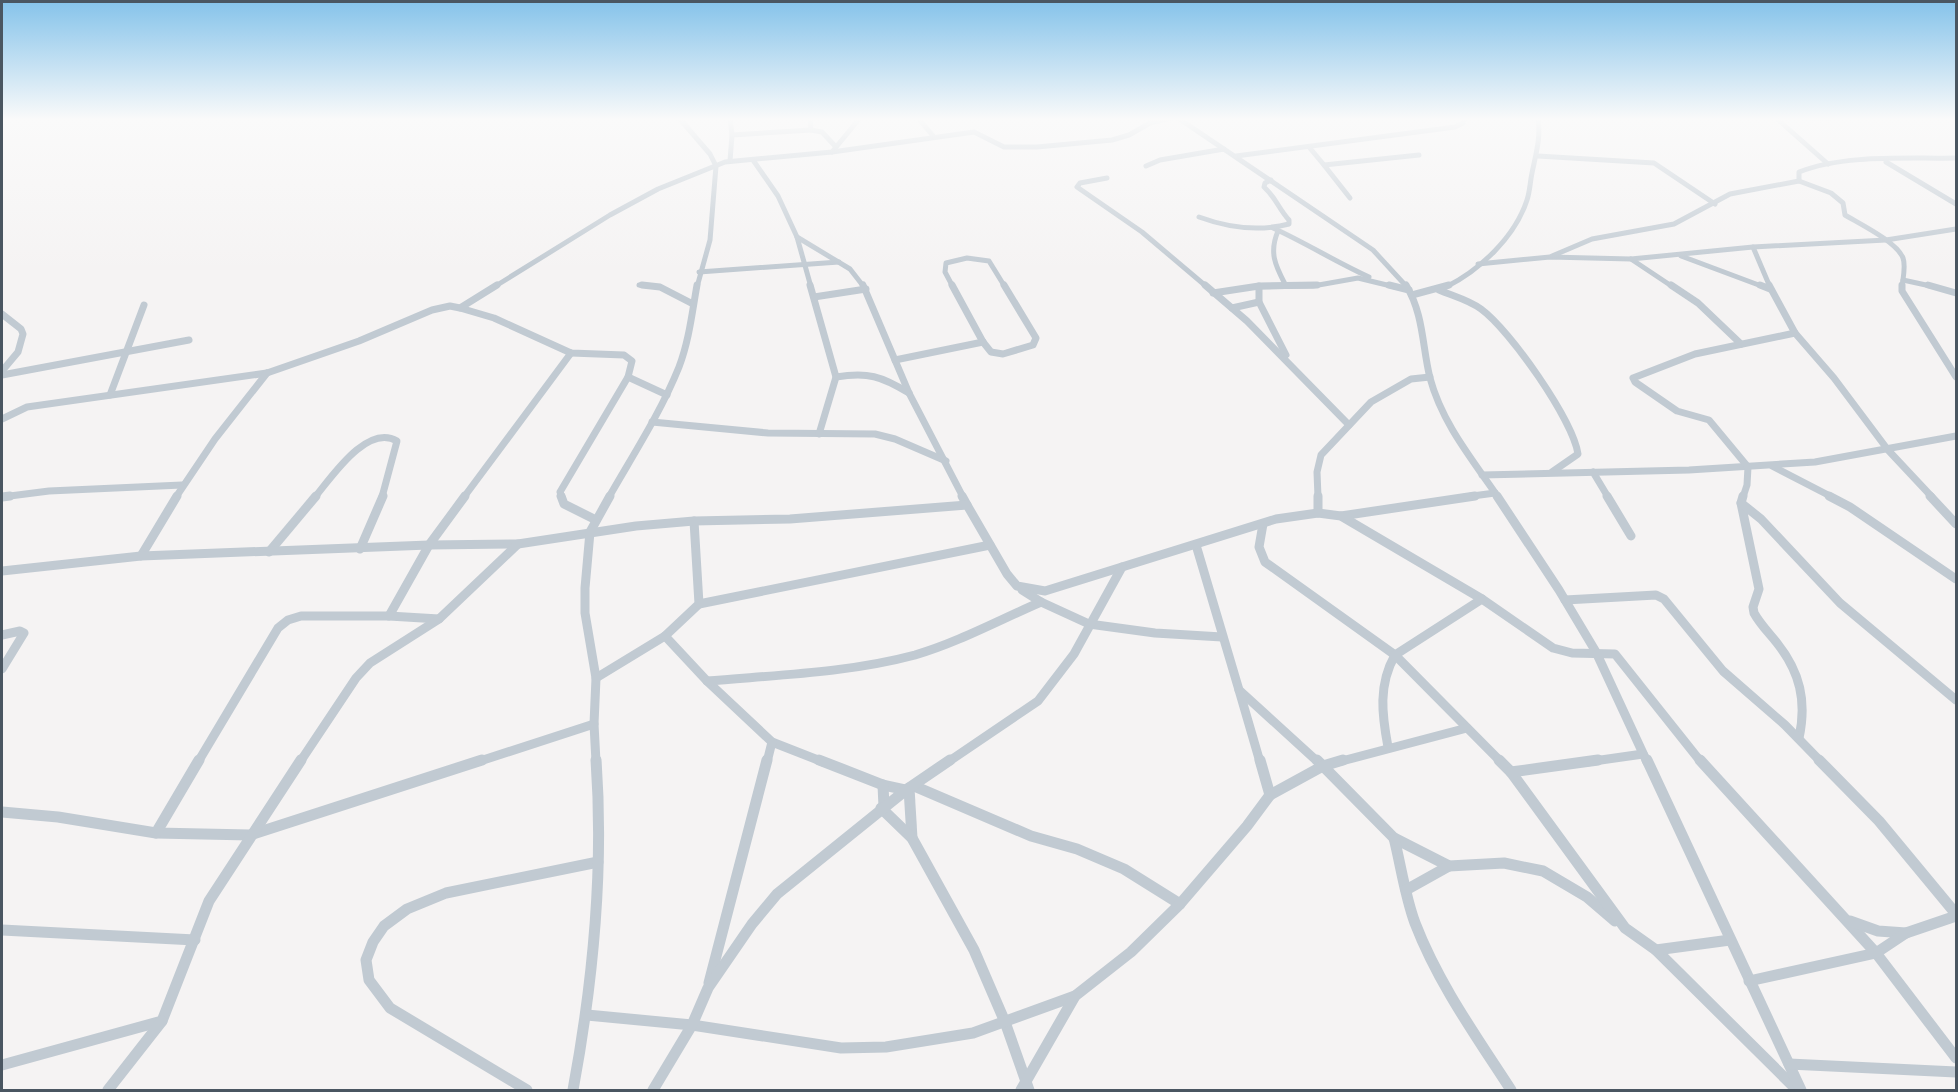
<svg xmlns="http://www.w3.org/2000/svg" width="1958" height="1092" viewBox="0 0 1958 1092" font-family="'Roboto Condensed',sans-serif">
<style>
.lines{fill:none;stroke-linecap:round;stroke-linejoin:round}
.street-far3{stroke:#c1cad2;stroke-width:5}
.street-far2{stroke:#c1cad2;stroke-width:7}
.street-far1{stroke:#c1cad2;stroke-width:9}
.street{stroke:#c1cad2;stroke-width:11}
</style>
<rect width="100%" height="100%" fill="#f5f3f3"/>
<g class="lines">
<g class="street-far3">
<path d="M679,118L710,154L716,166L710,240L697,287"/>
<path d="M730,118L732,135L730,161"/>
<path d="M810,118L811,130L822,132L836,147"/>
<path d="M918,118L934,137"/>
<path d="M1178,118L1373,250L1407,287"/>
<path d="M1776,118L1828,164"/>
<path d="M1805,118H1831"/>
<path d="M732,135L811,130"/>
<path d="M1309,147L1324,165L1419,155"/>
<path d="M832,152L860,118"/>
<path d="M1236,156L1455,127L1463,123L1464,118"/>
<path d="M1538,156L1654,163L1715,204"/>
<path d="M753,160L778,196L797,237L850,269L864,287"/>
<path d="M1886,162L1956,204"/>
<path d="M1324,165L1350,198"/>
<path d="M1146,166L1160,160L1224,149"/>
<path d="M1107,178L1080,183L1077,187L1142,232L1207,287"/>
<path d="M1799,181L1831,193L1843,203L1845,215C1860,224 1897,242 1903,258C1906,266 1903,278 1902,287"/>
<path d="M1199,217C1229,228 1258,232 1289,224V220C1278,208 1277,199 1264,187L1265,183L1271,180"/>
<path d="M1273,228C1306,243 1336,262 1369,277"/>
<path d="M1278,231C1269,252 1275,265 1285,284"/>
<path d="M797,237L811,287"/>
<path d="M1753,247L1770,287"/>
<path d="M1552,256L1592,239L1674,224L1730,194L1799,181V172C1844,154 1908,159 1956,158"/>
<path d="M1681,256L1764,287"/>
<path d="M1631,259L1673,287"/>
<path d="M1478,264L1550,257L1631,259L1753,247L1886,240L1956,229"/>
<path d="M699,272L839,262"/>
<path d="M1903,280L1935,287"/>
<path d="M639,285L658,287"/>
<path d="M494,287L610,215L658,189L725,162L832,152L974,132L1004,147H1037L1112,140L1129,135L1150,123L1172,118"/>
<path d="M953,287L945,272L946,263L967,258L989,261L1005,287"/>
<path d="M1254,287L1313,286L1358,278L1395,287"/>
<path d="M1446,287C1480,270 1515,237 1527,200C1530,191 1530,182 1532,173C1536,153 1541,138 1538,118"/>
</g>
<g class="street-far2">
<path d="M642,285L660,287L693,304"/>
<path d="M810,285L836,377C868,372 881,376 909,393"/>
<path d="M863,285L909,393L963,497"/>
<path d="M952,285L983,342"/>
<path d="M1205,285L1247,321L1349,425"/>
<path d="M1389,285L1409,290"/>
<path d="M1406,285C1424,315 1422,346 1430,378C1442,423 1472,459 1498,497"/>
<path d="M1671,285L1698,303L1741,344"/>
<path d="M1760,285L1770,289"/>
<path d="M1769,285L1795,333L1834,378L1888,450L1932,497"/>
<path d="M1902,285V291L1956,377"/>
<path d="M1928,285L1956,293"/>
<path d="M1259,286V302L1286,355"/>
<path d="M1439,290C1453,296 1469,300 1481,309C1510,330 1573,420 1578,454L1552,472"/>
<path d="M1213,293L1259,286L1317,285"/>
<path d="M1412,295L1449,285"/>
<path d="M814,297L866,289"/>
<path d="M460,308L494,318L571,353L624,355L632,361L628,377L560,492L562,497"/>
<path d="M1232,308L1259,302"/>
<path d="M2,314L21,329L23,334L18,352L2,371"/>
<path d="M983,342L991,352L1003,354L1033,345L1036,338L1004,285"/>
<path d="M895,360L983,342"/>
<path d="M2,375L189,340"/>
<path d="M628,377L667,395"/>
<path d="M110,395L144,305"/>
<path d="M2,419L27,407L267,373L359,341L432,310L450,306L460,308L497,285"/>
<path d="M652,422L768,433L875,434L895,439L946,461"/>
<path d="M819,434L836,377"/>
<path d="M1772,466L1832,497"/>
<path d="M1593,472L1608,497"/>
<path d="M1482,475L1689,470L1815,462L1956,436"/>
<path d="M2,497L49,491L182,485"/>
<path d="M176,497L215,439L267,373"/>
<path d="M315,497C331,478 367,423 397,441L382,497"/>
<path d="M464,497L571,353"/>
<path d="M609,497C633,455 661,412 679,367C689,341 692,313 697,285"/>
<path d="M1318,497L1317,472L1321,455L1371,402L1411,379L1430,377"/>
<path d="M1465,497L1495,493"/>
<path d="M1743,497L1747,485L1748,467L1709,420L1677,411L1635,382L1633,378L1695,354L1795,333"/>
</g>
<g class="street-far1">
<path d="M561,496L564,504L596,520"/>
<path d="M962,496L967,505"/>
<path d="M1318,496V513"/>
<path d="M1497,496L1559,590L1596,652L1647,762"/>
<path d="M1607,496L1631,536"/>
<path d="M1743,496L1741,503L1759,589L1753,607L1754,613C1760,624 1769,633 1777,643C1800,672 1807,701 1799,738"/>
<path d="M1829,496L1850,507L1956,579"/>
<path d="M1930,496L1956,524"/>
<path d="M2,497L10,496"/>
<path d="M1741,503L1761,519L1840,603L1956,700"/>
<path d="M1341,516L1475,496"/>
<path d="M694,521L699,604L665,636L707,681L772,742L823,762"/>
<path d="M1263,524L1259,547L1265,562L1395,655L1501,762"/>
<path d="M1196,545L1239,690L1318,762"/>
<path d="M360,549L383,496"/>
<path d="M269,552L316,496"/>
<path d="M141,556L177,496"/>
<path d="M2,571L141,556L429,545L518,544L636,526L694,521L790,519L967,505L1007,574L1017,586L1045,591L1276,519L1318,513L1341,516L1482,599L1553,648L1572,653L1615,654L1701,762"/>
<path d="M1022,590L1041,602L1089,624L1155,633L1222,637"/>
<path d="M1565,600L1656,595L1664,599L1723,671L1785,725L1821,762"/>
<path d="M699,604L990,545"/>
<path d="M389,616L429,545L465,496"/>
<path d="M2,635L20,631L24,633L2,669"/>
<path d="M596,678L665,636"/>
<path d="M707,681C776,675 848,673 915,655C959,642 999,620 1041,602"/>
<path d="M1239,690L1260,762"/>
<path d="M1388,747C1382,715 1378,685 1395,655L1482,599"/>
<path d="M198,762L278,628L288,620L301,616H389L439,619"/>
<path d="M300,762L356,678L370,663L439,619L518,544"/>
<path d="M477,762L594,724"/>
<path d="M596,762L594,724L596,678L585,613V588L590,532L610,496"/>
<path d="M767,762L772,742"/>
<path d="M948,762L1038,701L1074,654L1122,567"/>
<path d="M1338,762L1467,728"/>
<path d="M1587,762L1643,754"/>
</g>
<g class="street">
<path d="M819,760L883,785L906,790"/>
<path d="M1260,760L1270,795"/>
<path d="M1317,760L1394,838L1449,866L1504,863L1543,871L1587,897L1615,921"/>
<path d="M1499,760L1511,772L1625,928L1656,950L1797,1090"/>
<path d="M1647,760L1801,1090"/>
<path d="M1700,760L1876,953L1956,1058"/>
<path d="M1819,760L1879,821L1956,914"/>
<path d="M1511,772L1598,760"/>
<path d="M883,785L884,807"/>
<path d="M914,786L1031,836L1077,849L1124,869L1180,904"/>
<path d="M909,788L912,838"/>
<path d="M881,808L912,838L974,950L1005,1022L1029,1090"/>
<path d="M2,812L58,817L156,833L250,835L482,760"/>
<path d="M156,833L199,760"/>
<path d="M1394,838C1401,866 1405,896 1415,923C1438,983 1476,1036 1511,1090"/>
<path d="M1406,890L1449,866"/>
<path d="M1850,921L1878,931L1906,933"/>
<path d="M2,930L195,940"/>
<path d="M1656,950L1730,940"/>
<path d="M1749,981L1876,953L1906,933L1956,916"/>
<path d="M709,983L767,760"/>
<path d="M587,1015L692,1025L841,1048L886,1047L973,1033L1075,996"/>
<path d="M1789,1064L1956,1072"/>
<path d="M2,1065L162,1021L209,901L301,760"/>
<path d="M108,1090L162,1021"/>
<path d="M527,1090L390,1008L369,980L366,960L373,942L384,926L407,909L446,893L598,862"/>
<path d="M573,1090C593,982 604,870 596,760"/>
<path d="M653,1090L692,1025L708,988L752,924L777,894L906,790L950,760"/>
<path d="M1021,1090L1075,996L1131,952L1180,904L1247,826L1270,795L1323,766L1343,760"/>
</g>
</g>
<linearGradient id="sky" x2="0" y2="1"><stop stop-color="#85c3ea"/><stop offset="0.44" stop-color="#fafafa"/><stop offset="1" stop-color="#fafafa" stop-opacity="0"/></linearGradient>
<rect width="1958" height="271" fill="url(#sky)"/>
<rect width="1958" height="1092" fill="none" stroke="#4a5661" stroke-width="6"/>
</svg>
